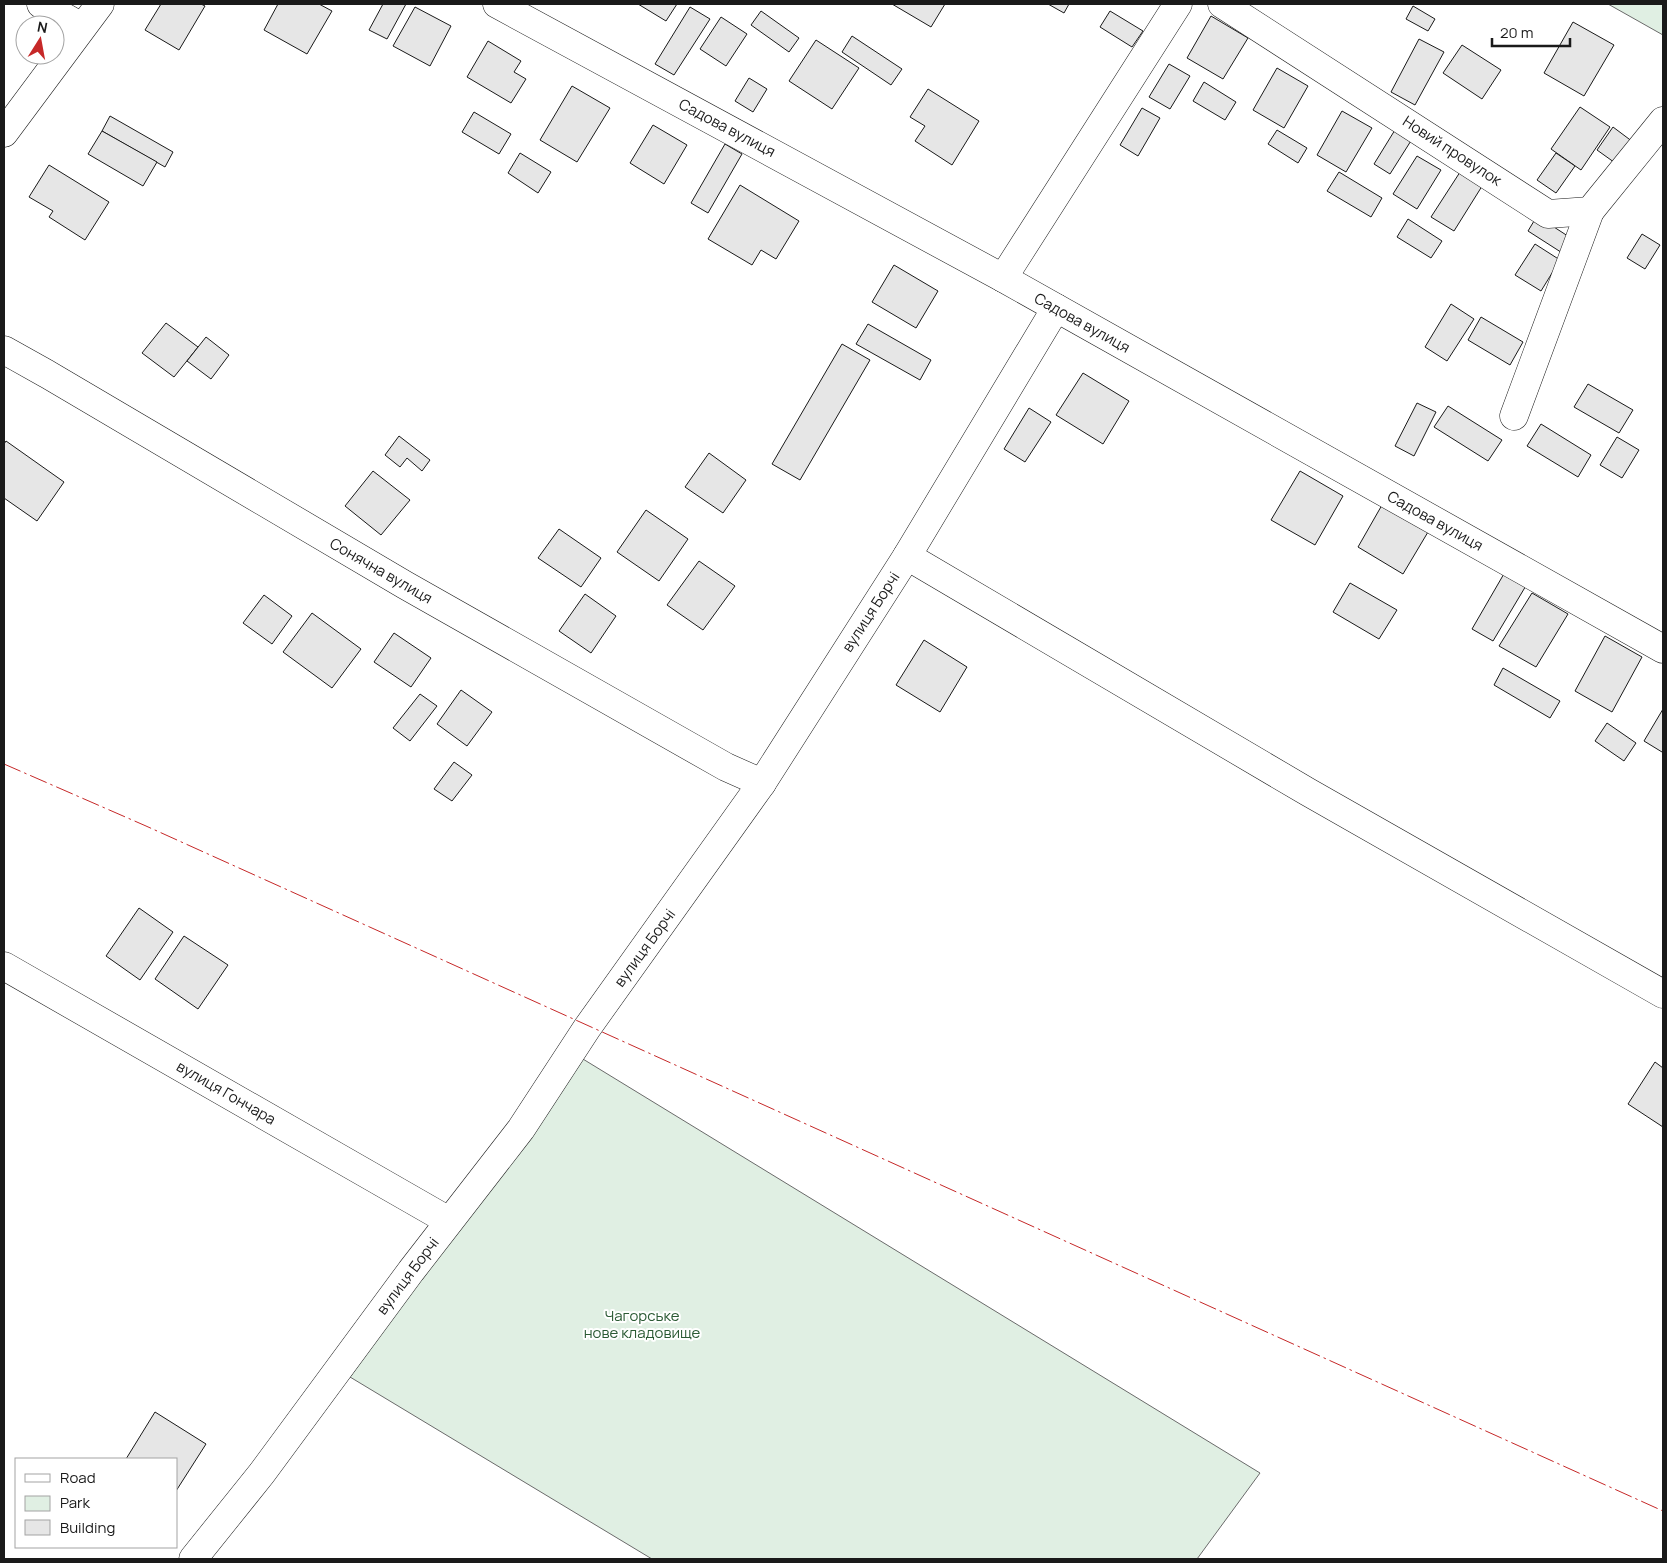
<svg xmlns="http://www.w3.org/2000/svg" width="1667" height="1563" viewBox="0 0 1667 1563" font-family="Manrope,sans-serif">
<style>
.green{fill:#e0efe3;stroke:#6a6a6a}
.building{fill:#e6e6e6;stroke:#1a1a1a}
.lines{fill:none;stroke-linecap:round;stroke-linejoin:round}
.minor-casing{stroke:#1a1a1a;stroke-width:29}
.minor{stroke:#fff;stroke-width:28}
.power{stroke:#c62828;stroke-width:1;stroke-dasharray:18 4 2.5 4;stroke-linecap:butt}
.labels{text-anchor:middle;stroke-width:4;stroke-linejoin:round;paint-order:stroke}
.street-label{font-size:15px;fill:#1a1a1a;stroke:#fff}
.park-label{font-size:15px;fill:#2b5a34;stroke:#fff}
</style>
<rect width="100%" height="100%" fill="#fff"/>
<g class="green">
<path d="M1608,4H1663V35Z"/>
<path d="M578,1056L1260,1473L1197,1559H652L350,1377Z"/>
</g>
<g class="building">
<path d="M161,4H201L205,6L179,50L145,30Z"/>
<path d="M278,4H319L332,11L307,54L264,30Z"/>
<path d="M383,4H406L387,39L369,30Z"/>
<path d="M638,4H677L666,21Z"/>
<path d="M892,4H945L931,27Z"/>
<path d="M1048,4H1069L1064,13Z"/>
<path d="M1413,6L1435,19L1428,31L1406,19Z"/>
<path d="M415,7L451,26L430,66L393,46Z"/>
<path d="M690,7L710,19L674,75L655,64Z"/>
<path d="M761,11L799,38L789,52L751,25Z"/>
<path d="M1110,11L1143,31L1132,47L1100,27Z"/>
<path d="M1211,16L1248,38L1223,79L1187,58Z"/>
<path d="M721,17L747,34L726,66L700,49Z"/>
<path d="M1573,22L1614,45L1584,96L1544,73Z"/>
<path d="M852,36L902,69L891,85L842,52Z"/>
<path d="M1419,39L1444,52L1415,105L1391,92Z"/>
<path d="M816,40L859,68L832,109L789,81Z"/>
<path d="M488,41L521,61L514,72L526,79L511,103L467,77Z"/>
<path d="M1462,45L1501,70L1482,99L1443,73Z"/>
<path d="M1169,64L1190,76L1170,109L1149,97Z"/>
<path d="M1277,68L1308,86L1284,128L1253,110Z"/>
<path d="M749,78L767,89L753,112L735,101Z"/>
<path d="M1204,82L1236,102L1225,120L1193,101Z"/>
<path d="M572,86L610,108L577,162L540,140Z"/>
<path d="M928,89L979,121L952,165L915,141L925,126L910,117Z"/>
<path d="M1580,107L1610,127L1581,170L1551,149Z"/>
<path d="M1142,108L1160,118L1138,156L1120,145Z"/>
<path d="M1342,111L1372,128L1346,172L1317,155Z"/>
<path d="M474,112L511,134L499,154L462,132Z"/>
<path d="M110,116L173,152L165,167L102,131Z"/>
<path d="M653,125L687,145L664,184L630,163Z"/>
<path d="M1398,125L1414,136L1390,174L1374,164Z"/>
<path d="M1613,127L1641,148L1625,170L1597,150Z"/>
<path d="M1277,130L1307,148L1298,163L1268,144Z"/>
<path d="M102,131L157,162L143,186L88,154Z"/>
<path d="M725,144L742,154L708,213L691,203Z"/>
<path d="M520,153L551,172L538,193L508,173Z"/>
<path d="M1556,153L1575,166L1556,193L1537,180Z"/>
<path d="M1417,156L1441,170L1417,209L1393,194Z"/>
<path d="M49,165L109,202L85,240L49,217L53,211L29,197Z"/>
<path d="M1462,169L1484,183L1454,231L1431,217Z"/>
<path d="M1339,172L1382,198L1371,217L1327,191Z"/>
<path d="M740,185L799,221L776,259L761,250L752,265L708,239Z"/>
<path d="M1537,216L1577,242L1567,256L1528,231Z"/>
<path d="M1408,219L1442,241L1431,258L1397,237Z"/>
<path d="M1642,234L1660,245L1645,269L1627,258Z"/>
<path d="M1535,244L1560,260L1541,291L1515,275Z"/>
<path d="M894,265L938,291L916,328L872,302Z"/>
<path d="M1451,304L1474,319L1447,361L1425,347Z"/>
<path d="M1481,317L1523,342L1510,365L1468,340Z"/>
<path d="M166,323L198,347L174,377L142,353Z"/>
<path d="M868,324L931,360L920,380L856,344Z"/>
<path d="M206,337L229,355L211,379L187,361Z"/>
<path d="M842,344L870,360L800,480L772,464Z"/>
<path d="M1083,373L1129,401L1103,444L1056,415Z"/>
<path d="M1588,384L1633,410L1619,433L1574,407Z"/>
<path d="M1417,403L1436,412L1414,456L1395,446Z"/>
<path d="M1448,406L1502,440L1488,461L1434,427Z"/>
<path d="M1029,408L1051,422L1025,462L1004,449Z"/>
<path d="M1541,424L1591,455L1578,477L1527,446Z"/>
<path d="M399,436L430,460L422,471L407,458L400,467L385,455Z"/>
<path d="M1617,437L1639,450L1622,478L1600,465Z"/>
<path d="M6,441L64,482L37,521L4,498V444Z"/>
<path d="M709,453L746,480L723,513L685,487Z"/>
<path d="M373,471L410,500L381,535L345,506Z"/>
<path d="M1300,471L1343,496L1315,545L1271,520Z"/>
<path d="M1382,505L1428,532L1403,574L1358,547Z"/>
<path d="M646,510L688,539L659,581L617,552Z"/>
<path d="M559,529L601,558L581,587L538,558Z"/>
<path d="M699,561L735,586L703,630L667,605Z"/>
<path d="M1505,572L1527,584L1493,641L1472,629Z"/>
<path d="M1350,583L1397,610L1379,639L1333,612Z"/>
<path d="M1532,593L1568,614L1536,667L1499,646Z"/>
<path d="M585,594L616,616L591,653L559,631Z"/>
<path d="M264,595L292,616L272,644L243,623Z"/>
<path d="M312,613L361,649L332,688L283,652Z"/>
<path d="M394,633L431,658L411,687L374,662Z"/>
<path d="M1605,636L1642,657L1612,712L1575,691Z"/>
<path d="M924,640L967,667L940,712L896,685Z"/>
<path d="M1503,668L1560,701L1550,718L1494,685Z"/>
<path d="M461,690L492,712L467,746L437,724Z"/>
<path d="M420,694L437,706L410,741L393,728Z"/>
<path d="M1663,709V751L1662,752L1644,741Z"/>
<path d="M1607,723L1636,743L1624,761L1595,741Z"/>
<path d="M454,762L472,775L452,801L434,789Z"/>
<path d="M139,908L173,932L140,980L106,956Z"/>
<path d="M184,936L228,965L198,1009L155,979Z"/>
<path d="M1655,1062L1663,1068V1127L1628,1104Z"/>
<path d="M155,1412L206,1444L176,1491V1459H126Z"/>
</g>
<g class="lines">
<defs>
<g id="minor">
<path d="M41,4L82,27"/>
<path d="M497,4L1003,278L1663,649"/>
<path d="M1222,4L1548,214L1590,211L1663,121"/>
<path d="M4,133L100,4"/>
<path d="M1003,278L1178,4"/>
<path d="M4,350L47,374L405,585L726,767L762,783"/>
<path d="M1514,416L1590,211"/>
<path d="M907,556L1308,792L1663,994"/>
<path d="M4,966L449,1221"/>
<path d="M193,1559L262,1473L411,1271L521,1129L587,1028L762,783L907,556L1056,308"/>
</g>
</defs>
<use href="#minor" class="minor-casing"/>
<use href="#minor" class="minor"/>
<path class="power" d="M4,764L146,826L1663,1511"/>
</g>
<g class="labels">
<g class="street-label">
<text transform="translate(727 128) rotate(28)" y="5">Садова вулиця</text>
<text transform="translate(1452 151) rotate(33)" y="5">Новий провулок</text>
<text transform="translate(1082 323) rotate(29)" y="5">Садова вулиця</text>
<text transform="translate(1435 521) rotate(29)" y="5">Садова вулиця</text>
<text transform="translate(381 571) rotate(30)" y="5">Сонячна вулиця</text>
<text transform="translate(871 612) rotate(-57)" y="5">вулиця Борчі</text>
<text transform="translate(645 948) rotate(-54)" y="5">вулиця Борчі</text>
<text transform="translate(226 1093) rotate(30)" y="5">вулиця Гончара</text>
<text transform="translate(408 1276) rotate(-53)" y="5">вулиця Борчі</text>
</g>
<g class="park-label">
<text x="642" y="1321">Чагорське<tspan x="642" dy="17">нове кладовище</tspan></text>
</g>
</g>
<rect width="1667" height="1563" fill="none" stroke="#1a1a1a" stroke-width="10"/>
<rect x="15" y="1458" width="162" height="90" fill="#ffffff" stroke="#a3a3a3"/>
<rect x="25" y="1474" width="25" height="8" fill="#ffffff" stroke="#a3a3a3"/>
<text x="60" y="1483" font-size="15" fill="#1a1a1a">Road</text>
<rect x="25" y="1496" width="25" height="15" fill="#e0efe3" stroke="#a3a3a3"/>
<text x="60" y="1508" font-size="15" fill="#1a1a1a">Park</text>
<rect x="25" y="1520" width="25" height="15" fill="#e6e6e6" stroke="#a3a3a3"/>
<text x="60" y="1533" font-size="15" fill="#1a1a1a">Building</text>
<g transform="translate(40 40) rotate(11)"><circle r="24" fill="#ffffff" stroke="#a3a3a3"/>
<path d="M0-4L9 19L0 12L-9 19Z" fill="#c62828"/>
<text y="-8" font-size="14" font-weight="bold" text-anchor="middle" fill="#1a1a1a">N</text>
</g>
<path d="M1492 38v8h78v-8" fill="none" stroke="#1a1a1a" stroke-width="2.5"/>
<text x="1500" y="38" font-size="15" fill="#1a1a1a" stroke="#ffffff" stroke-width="4" paint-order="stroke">20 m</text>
</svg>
